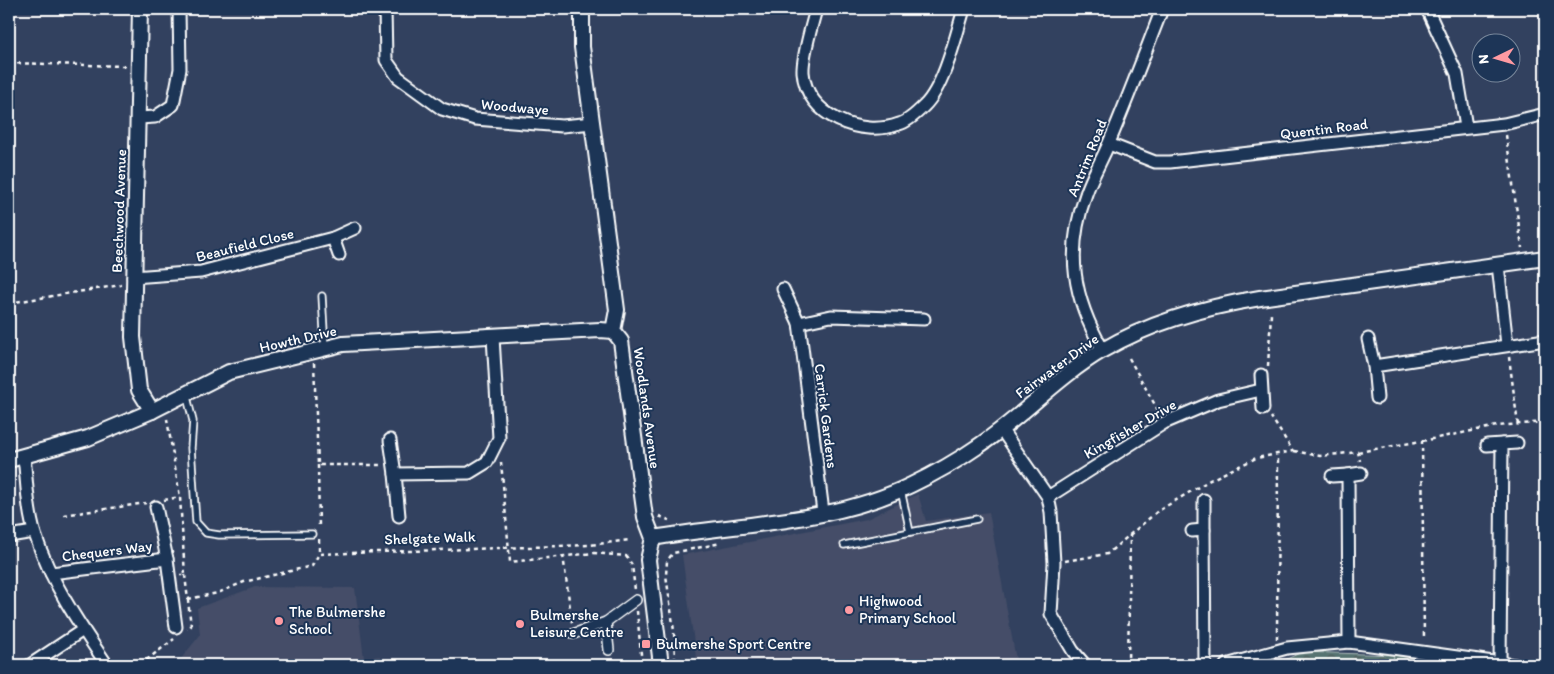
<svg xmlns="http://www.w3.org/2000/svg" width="1554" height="674" viewBox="0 0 1554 674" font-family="Itim,sans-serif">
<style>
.built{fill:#444d67}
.forest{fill:url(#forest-firs);stroke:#abb9b8}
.park{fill:url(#park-crowns);stroke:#abb9b8}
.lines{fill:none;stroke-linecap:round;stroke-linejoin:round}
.service-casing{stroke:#fff;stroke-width:9}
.pedestrian-casing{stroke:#fff;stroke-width:12}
.minor-casing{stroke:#fff;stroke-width:15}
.tertiary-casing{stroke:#fff;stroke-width:18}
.path{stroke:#fff;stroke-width:2.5;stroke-dasharray:4 4;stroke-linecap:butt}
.service{stroke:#1d3557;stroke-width:5.5}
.pedestrian{stroke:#1d3557;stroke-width:9}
.minor{stroke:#1d3557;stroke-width:11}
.tertiary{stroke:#1d3557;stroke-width:14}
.poi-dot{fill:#ff9aa2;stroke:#1d3557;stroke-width:2}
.labels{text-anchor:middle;stroke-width:4;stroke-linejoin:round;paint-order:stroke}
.street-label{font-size:15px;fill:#fff;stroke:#1d3557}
.poi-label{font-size:15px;fill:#fff;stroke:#1d3557;text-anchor:start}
</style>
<defs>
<pattern id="forest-firs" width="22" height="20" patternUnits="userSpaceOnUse" patternTransform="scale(1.25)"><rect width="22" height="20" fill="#577371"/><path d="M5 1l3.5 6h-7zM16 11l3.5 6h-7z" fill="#505c5b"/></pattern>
<pattern id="park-crowns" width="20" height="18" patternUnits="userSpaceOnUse" patternTransform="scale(1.25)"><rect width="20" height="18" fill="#577371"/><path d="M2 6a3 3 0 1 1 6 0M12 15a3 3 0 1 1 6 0" fill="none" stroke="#505c5b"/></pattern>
</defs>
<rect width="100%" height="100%" fill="#32415f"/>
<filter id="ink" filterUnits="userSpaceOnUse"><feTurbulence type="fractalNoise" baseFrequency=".02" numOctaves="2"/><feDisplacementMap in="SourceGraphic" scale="10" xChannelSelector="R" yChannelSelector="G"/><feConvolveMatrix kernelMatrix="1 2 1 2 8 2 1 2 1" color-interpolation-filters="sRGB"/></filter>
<g filter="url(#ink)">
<g class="built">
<path d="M918,494L926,521L989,512L1017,665H697L682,555L867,519Z"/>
<path d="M255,587L355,588L364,658L380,656L381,665H176L200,635L197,608Z"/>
</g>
<path class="forest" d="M1394,655L1451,665H1392Z"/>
<path class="park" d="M1302,652L1394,655L1392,665H1274Z"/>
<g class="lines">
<defs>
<g id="service">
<path d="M322,296L325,349"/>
<path d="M186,393L193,421L191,448L196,522L206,533L219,535L312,534"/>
<path d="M901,490L910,532"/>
<path d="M844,545L977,519"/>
</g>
<g id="pedestrian">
<path d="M606,622L609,650"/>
<path d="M573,634L606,622L636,600"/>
</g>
<g id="minor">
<path d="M385,9L386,60L398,77L442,109L475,119L562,126L593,123"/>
<path d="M816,9C812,25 802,57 803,72C806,116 861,138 899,124C907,122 918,112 924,106C944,87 956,36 964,9"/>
<path d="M1427,9L1457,74L1466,127"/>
<path d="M139,118L155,117L173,105L180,69L179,9"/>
<path d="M1109,144L1155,162H1170L1504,124L1545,114"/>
<path d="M333,238L339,255"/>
<path d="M1498,265L1507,345"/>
<path d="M133,277L201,272L333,238L355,228"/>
<path d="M783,289L799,323L823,512"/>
<path d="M799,323L831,316L924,319"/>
<path d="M1368,339L1374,366L1377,398"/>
<path d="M1103,350C1073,298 1065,252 1086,194C1092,176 1102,160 1109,143C1128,98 1145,53 1162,9"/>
<path d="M1374,366L1545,340"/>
<path d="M1261,375L1263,409"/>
<path d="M1001,429L1048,497L1051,512L1054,563L1051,614L1073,651L1085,665"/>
<path d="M390,440L395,474L469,473L487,462L499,438L493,337"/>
<path d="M1487,445L1502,444"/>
<path d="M24,457C27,481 27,510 35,534C50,581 79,624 107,665"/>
<path d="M395,474L399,516"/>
<path d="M1348,475L1361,473"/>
<path d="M1332,476L1348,475L1349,642"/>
<path d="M1048,497L1164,423L1218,400L1261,390"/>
<path d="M1204,500V530"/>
<path d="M156,507L167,559L176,627"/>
<path d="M1192,531L1204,530L1205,665"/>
<path d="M9,536L34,532"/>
<path d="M51,573L167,559"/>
<path d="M1500,663L1502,444L1517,443"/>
<path d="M30,665L83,630"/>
<path d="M1226,665L1287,648L1349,642L1515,665"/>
</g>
<g id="tertiary">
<path d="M140,9L133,337L139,390L152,411"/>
<path d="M582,9V47L617,310L613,331"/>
<path d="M613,331L621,341L645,517L653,538L648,560L661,665"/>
<path d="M9,460L88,438L152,411L229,372L343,344L600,330L613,331"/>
<path d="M653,538C738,523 832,524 911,485C934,474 957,461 977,447C1021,418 1057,377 1103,350C1151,322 1205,307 1260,298L1545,258"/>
</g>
</defs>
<use href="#service" class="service-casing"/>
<use href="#pedestrian" class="pedestrian-casing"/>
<use href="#minor" class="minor-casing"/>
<use href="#tertiary" class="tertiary-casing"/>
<g class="path">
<path d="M9,63L125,66"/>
<path d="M1506,135L1522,248"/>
<path d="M9,303L121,285"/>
<path d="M1509,357L1518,425"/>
<path d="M1129,358L1160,414"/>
<path d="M314,363L318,465H383"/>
<path d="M1268,366L1271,314"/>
<path d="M167,419L180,497L185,575H180"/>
<path d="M1422,441L1497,426L1545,422"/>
<path d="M1294,451L1320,456L1358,452L1360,461"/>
<path d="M1358,452L1422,441L1424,640"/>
<path d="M501,462L510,562L594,553L626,556L632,565L635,590"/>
<path d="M318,465L319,529"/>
<path d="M164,500L180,497"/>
<path d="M64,515L146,503"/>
<path d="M659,516L669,520"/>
<path d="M319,539V554L590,545L630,540"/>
<path d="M563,555L572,623"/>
<path d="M1065,561L1107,554L1158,511L1210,480L1256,458L1293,451L1271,417"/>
<path d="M185,575L191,626L187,629"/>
<path d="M188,599L218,593L244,582L312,566L319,554"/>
<path d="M637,611L642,665"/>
<path d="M1277,639L1278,455"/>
<path d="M675,661L674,631L666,575L667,561L673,553L721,543"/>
<path d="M140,665L174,639"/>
<path d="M1128,665L1130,535"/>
</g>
<use href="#service" class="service"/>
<use href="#pedestrian" class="pedestrian"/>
<use href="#minor" class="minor"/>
<use href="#tertiary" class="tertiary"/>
</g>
</g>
<g class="poi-dot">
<circle cx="849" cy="610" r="5"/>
<circle cx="279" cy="621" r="5"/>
<circle cx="520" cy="624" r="5"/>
<rect x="641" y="639" width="10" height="10" rx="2.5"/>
</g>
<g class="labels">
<g class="street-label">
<text transform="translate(515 107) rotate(5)" y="5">Woodwaye</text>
<text transform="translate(1324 129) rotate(-7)" y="5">Quentin Road</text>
<text transform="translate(1087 158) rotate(-68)" y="5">Antrim Road</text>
<text transform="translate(119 211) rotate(-88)" y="5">Beechwood Avenue</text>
<text transform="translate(245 245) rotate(-14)" y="5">Beaufield Close</text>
<text transform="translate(298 339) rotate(-13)" y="5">Howth Drive</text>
<text transform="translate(1057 366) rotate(-36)" y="5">Fairwater Drive</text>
<text transform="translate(647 408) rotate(82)" y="5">Woodlands Avenue</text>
<text transform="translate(826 416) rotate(83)" y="5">Carrick Gardens</text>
<text transform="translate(1130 429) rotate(-30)" y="5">Kingfisher Drive</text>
<text transform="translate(430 538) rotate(-2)" y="5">Shelgate Walk</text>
<text transform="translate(107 551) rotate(-7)" y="5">Chequers Way</text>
</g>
<g class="poi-label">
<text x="859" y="606">Highwood<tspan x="859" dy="17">Primary School</tspan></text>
<text x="289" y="617">The Bulmershe<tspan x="289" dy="17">School</tspan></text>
<text x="530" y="620">Bulmershe<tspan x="530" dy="17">Leisure Centre</tspan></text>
<text x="656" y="649">Bulmershe Sport Centre</text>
</g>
</g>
<rect width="1554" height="674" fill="none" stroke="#1d3557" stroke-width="30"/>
<rect x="15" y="15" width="1524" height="644" fill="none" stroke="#fff" stroke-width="2" filter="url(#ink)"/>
<g transform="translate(1496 58) rotate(265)"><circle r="24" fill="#1d3557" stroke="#77869a"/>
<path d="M0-4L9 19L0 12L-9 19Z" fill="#ff9aa2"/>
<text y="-8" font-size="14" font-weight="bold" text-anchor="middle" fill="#ffffff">N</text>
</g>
</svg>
